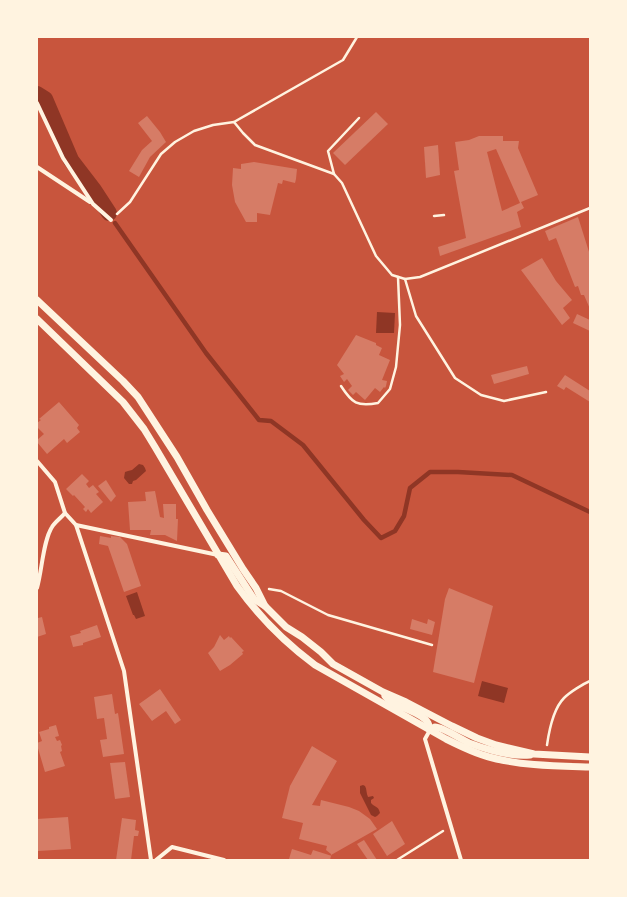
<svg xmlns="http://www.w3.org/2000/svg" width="627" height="897" viewBox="0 0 627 897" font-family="'Source Sans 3',sans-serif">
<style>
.water{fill:#8f3625}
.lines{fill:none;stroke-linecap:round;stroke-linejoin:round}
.stream{stroke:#8f3625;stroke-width:4.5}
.canal{stroke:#8f3625;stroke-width:16}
.building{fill:#d67c66;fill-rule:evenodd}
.path{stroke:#fff3e0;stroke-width:2.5}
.minor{stroke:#fff3e0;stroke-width:4}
.tertiary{stroke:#fff3e0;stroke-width:7}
</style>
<rect width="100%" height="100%" fill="#c8553d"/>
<g class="water">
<path d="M377,312L395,313L394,333H376Z"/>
<path d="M139,464L143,465L145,468L146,471L136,480L133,481L132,484H129L124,478L125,472L128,471L132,470Z"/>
<path d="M137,592L145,616L136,619L134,615H133L126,596Z"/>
<path d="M482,681L508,688L504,703L478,696Z"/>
<path d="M363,785L365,786C367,789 366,793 368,797L373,796L374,798L371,800V803C375,808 378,805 380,813L377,816L375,817L371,815L360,793V786Z"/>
</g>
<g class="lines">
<path class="stream" d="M115,223L206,353L259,420L271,421L303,445L364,520L381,538L395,531L404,516L410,488L430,472H458L512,475L590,512"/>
<path class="canal" d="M37,94L45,99L71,160L94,190L109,213"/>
</g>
<g class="building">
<path d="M376,112L388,124L345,165L333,153Z"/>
<path d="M147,116L160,132L166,142L150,157L139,177L129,171L142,150L152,141L138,123Z"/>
<path d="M479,136H503V141H519L518,148L538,195L521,202L524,208L517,212L521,227L440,256L438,247L466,238L454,171L459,170L455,142L469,140ZM496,149L520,203L502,211L487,152Z"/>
<path d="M438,145L440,175L426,178L424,147Z"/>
<path d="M254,162L297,169L296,179L295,183L283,180L282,184L278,183L270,215L257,213V222H246L235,202L232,185L233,168L241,169V164Z"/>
<path d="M578,217L590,255V309L584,295H581L578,286L575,287L556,238L549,241L545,231Z"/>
<path d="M542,258L556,281L572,300L563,308L570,318L562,325L521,270Z"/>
<path d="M577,314L590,320V331L573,323Z"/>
<path d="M356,335L376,343V345L382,348L379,355L390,360L382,380L387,381L386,386L385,388L384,387L380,392L375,388L365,400L356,392L353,395L348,390L352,386L347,379L344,382L340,376L344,374L337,365Z"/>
<path d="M527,366L529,374L494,384L491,375Z"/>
<path d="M565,375L590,391V402L566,387L564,390L557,386Z"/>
<path d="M59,402L79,425L77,428L80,432L67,443L64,439L47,454L37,442V440L44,434L37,427V423L41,420L39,419Z"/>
<path d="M82,474L89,481L86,484L89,488L93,485L99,492L96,494L103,502L91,513L88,509L86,512L83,509L85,507L74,495L73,496L66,489Z"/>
<path d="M106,480L116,496L111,502L98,486Z"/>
<path d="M155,491L160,517L164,518L163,504H176V519H178L177,541L165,535H150L151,530H130L128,502L146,501L145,492Z"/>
<path d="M100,536L111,538V536L120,537L127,544L141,586L124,592L108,546L99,544Z"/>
<path d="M449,588L493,606L474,683L433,672L445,599Z"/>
<path d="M37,616L38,618L42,617L46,634L37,637Z"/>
<path d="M412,619L427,624L428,619L435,622L432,635L410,629Z"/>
<path d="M97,625L101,637L83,643V645L73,647L70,636L81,633L80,631Z"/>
<path d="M220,635L224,640L229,636L230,638L231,637L244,651L242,652L243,654L230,665L220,671L208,653L214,647Z"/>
<path d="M160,689L181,720L175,724L166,711L152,721L139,704Z"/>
<path d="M112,694L115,714L118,713L124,754L103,757L100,740L107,739L104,718L97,719L94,697Z"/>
<path d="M56,725L59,736L55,737L57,741L60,740L62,745L61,746L62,751L60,752L65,766L45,772L37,745V743L42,741L39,732L49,729V727Z"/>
<path d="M312,746L337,761L312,805L320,806L321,800L349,807L359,811L370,819L377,829L331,855V854L326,850L327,846L299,839L303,823L282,818L290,786Z"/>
<path d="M125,762L130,797L115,799L110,763Z"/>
<path d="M68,817L71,849L38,851L37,819Z"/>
<path d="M122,818L136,820L135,830L139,831L138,836H134L131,860H116Z"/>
<path d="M392,821L405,844L387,856L373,834Z"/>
<path d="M364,840L377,860H368L357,844Z"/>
<path d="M292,849L311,855L313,850L332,856H331L330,860H293L289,859Z"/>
</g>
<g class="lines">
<g class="path">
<path d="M234,122L343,60L357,37"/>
<path d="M334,174L328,151L359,118"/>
<path d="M117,214L130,202L161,154L175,142L194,131L213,125L234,122L243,133L255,145L334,174L342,183L376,256L392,275L405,279L420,277L590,208"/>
<path d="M434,216L444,215"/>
<path d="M405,279L416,316L455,378L481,395L504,401L546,392"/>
<path d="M341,386C352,403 357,407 378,403L390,389L396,367L400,325L398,277"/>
<path d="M269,589L281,591L328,615L432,645"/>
<path d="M547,745C549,731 554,708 564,698C570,692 583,684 590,681"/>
<path d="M397,860L443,831"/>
</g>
<g class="minor">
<path d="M37,103L63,158L93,204L111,220"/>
<path d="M37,167L90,202"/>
<path d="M37,461L55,482L65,513L76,525L124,671L151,860"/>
<path d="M76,525L218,555"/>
<path d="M37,588C42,571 43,541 52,527C55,522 61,518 65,513"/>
<path d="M430,730L425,739L461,860"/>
<path d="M156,860L172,847L224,860"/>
</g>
<g class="tertiary">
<path d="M37,300L123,381L138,397L177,457L207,510L243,569L256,588L265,606L286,627L302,637L321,652L333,664L383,692L406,702L452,726L477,738L496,745L534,754L590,757"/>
<path d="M37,319L123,402L144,429L155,447L237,586C260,618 284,642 315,665L446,739C460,746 474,753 489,757C522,766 556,766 590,767"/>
<path d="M218,555L226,556L254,599L265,606"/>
<path d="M385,696C394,708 422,711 428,723C429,725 429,727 430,730"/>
<path d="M430,730C432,729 433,728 435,727C443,727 462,740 469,743C488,750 510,757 530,755"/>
</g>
</g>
<rect width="627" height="897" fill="none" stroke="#fff3e0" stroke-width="76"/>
</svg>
